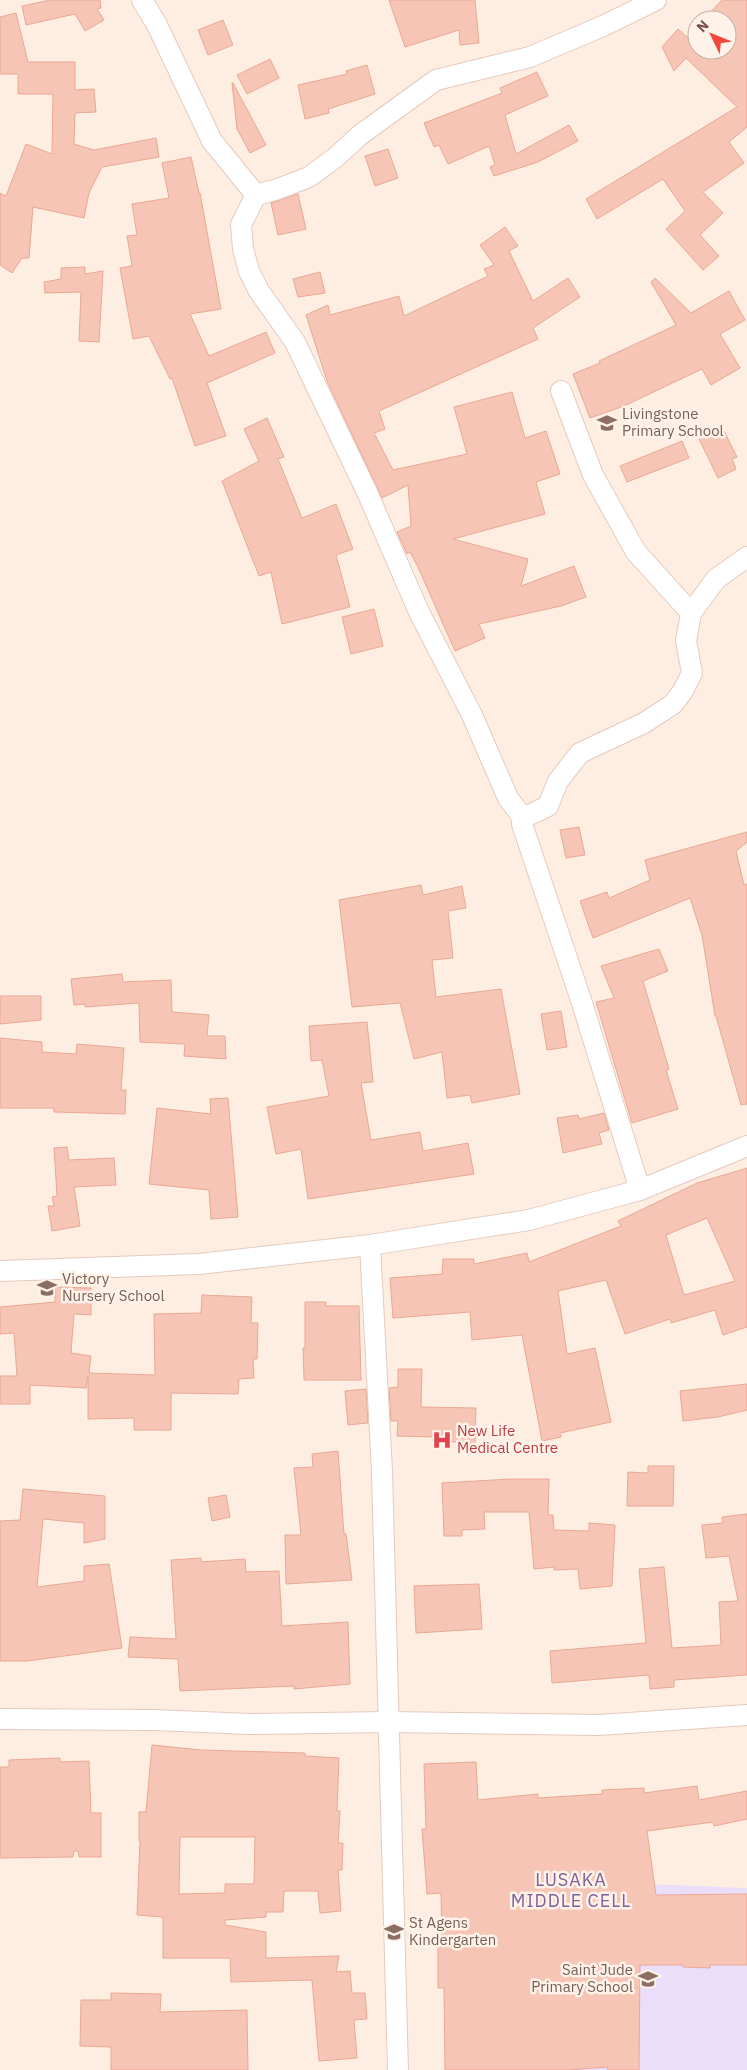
<svg xmlns="http://www.w3.org/2000/svg" width="747" height="2070" viewBox="0 0 747 2070" font-family="'IBM Plex Sans',sans-serif">
<style>
.education{fill:#ebdefa}
.building{fill:#f6c5b6;stroke:#eaa895;fill-rule:evenodd}
.lines{fill:none;stroke-linecap:round;stroke-linejoin:round}
.minor-casing{stroke:#e5cabf;stroke-width:22}
.minor{stroke:#fff;stroke-width:20}
.labels{text-anchor:middle;stroke-width:5;stroke-linejoin:round;paint-order:stroke}
.education-label{font-size:15px;fill:#785e54;stroke:#fff3e9;text-anchor:start}
.health-label{font-size:15px;fill:#be3a42;stroke:#fff3e9;text-anchor:start}
.quarter-label{font-size:18px;letter-spacing:1px;fill:#7e619b;stroke:#fff3e9}
</style>
<rect width="100%" height="100%" fill="#feeee1"/>
<path class="education" d="M649,1884L747,1888V2070H556Z"/>
<g class="building">
<path d="M50,0H100L101,8L97,9L104,20L85,31L75,14L26,25L22,6Z"/>
<path d="M389,0H475L479,43L460,45L459,30L405,47Z"/>
<path d="M722,0H747V127L729,142L744,163L703,192L723,213L700,235L719,256L703,270L666,229L685,211L663,179L597,219L586,199L737,107L686,58L674,71L662,47L678,29L687,37L697,27V50H727V20H703Z"/>
<path d="M16,13L28,62H75V90L94,89L96,112L75,113L74,144L94,150L156,138L159,157L102,167L89,193L84,218L33,207L29,258H22L12,273L0,265V193L6,196L26,144L52,154L53,94H18V74H0V17Z"/>
<path d="M223,20L233,45L208,55L198,30Z"/>
<path d="M270,59L279,78L247,94L237,75Z"/>
<path d="M367,65L375,94L328,109L329,113L305,119L298,85L347,74L346,71Z"/>
<path d="M537,72L548,96L505,115L516,154L569,125L578,141L538,162L494,176L490,167L495,165L489,146L448,164L439,145L434,147L424,123L502,93L500,88Z"/>
<path d="M232,83H233L266,145L250,153L237,129Z"/>
<path d="M388,149L398,178L375,186L365,156Z"/>
<path d="M191,157L199,193H200L221,309L190,314L209,356L266,332L275,353L207,383L226,436L195,446L172,378L170,379L149,336L133,339L120,268L132,266L127,236L137,235L132,204L169,198L162,163Z"/>
<path d="M298,194L306,229L278,235L271,203Z"/>
<path d="M505,227L518,246L509,251L533,301L568,278L580,297L533,328L538,339L379,411L385,429L374,433L393,470L467,454L454,407L512,392L525,438L546,431L560,474L536,482L545,514L453,539L528,559L521,586L574,566L586,597L561,606L479,624L485,638L455,651L418,567L410,552L407,554L397,532L411,526L408,485L382,498L327,381L306,315L328,305L330,315L399,296L404,316L488,276L484,269L494,265L480,245Z"/>
<path d="M85,267V274L103,271L99,342L79,341L81,292L45,293L44,282L61,279V268Z"/>
<path d="M320,272L325,293L298,297L293,279Z"/>
<path d="M655,278L691,313L729,291L745,320L720,334L740,368L711,385L702,369L624,406L590,418L573,374L600,363L599,361L676,325L651,282Z"/>
<path d="M267,418L284,457L278,459L302,518L336,504L353,549L336,555L350,607L282,624L271,572L259,576L222,481L259,461L244,429Z"/>
<path d="M722,427L737,457L732,459L736,469L718,478L699,439Z"/>
<path d="M682,441L689,458L627,482L620,466Z"/>
<path d="M374,609L383,646L351,654L342,617Z"/>
<path d="M579,827L585,855L566,858L560,830Z"/>
<path d="M747,832V842L736,851L744,885L747,884V1104L741,1105L716,1016H715L702,935L690,898L593,938L580,901L607,892L609,898L650,880L645,860Z"/>
<path d="M421,885L423,895L462,886L466,908L448,911L453,958L432,960L436,997L501,989L520,1094L472,1103L470,1095L447,1098L442,1052L414,1059L400,1003L352,1007L339,900Z"/>
<path d="M659,949L668,971L643,981L669,1069L666,1070L678,1109L632,1123L596,1002L614,998L601,966Z"/>
<path d="M122,974L123,982L171,980L172,1012L209,1015L207,1036H225L226,1059L184,1056L185,1044L140,1042L139,1003L85,1007V1004L74,1005L71,979Z"/>
<path d="M0,996H41V1020L0,1024Z"/>
<path d="M561,1011L567,1047L547,1050L541,1014Z"/>
<path d="M367,1022L373,1082L361,1083L371,1140L420,1132L423,1151L468,1143L474,1174L308,1199L301,1149L276,1154L267,1107L329,1096L322,1060L311,1061L309,1026Z"/>
<path d="M0,1038L42,1042V1052L76,1054L77,1044L124,1048L121,1090H126L125,1114L54,1112V1108H0Z"/>
<path d="M228,1098L238,1217L211,1219L209,1190L149,1184L157,1108L211,1114L210,1099Z"/>
<path d="M604,1113L609,1130L599,1133L602,1144L563,1153L557,1118L578,1115L579,1119Z"/>
<path d="M67,1147L69,1160L114,1158L116,1185L74,1187L80,1226L52,1231L48,1206H54L52,1197L57,1196L54,1148Z"/>
<path d="M747,1168V1327L723,1335L715,1310L671,1323L670,1319L625,1334L606,1280L558,1291L567,1354L595,1348L611,1422L560,1433L561,1437L542,1441L522,1335L472,1340L470,1312L393,1318L390,1278L442,1274L443,1259H474V1264L527,1253L529,1262L621,1226L618,1221L697,1183ZM707,1218L735,1281L684,1295L666,1235Z"/>
<path d="M55,1287L91,1288V1315L74,1314L71,1353L91,1356L89,1373L155,1375L154,1314L201,1313L202,1295L252,1297L251,1323H258L257,1359H253L254,1378L239,1379L238,1394L171,1393V1430H134V1418L88,1419V1376L86,1388L30,1385V1404H0V1376H17L14,1333L0,1334V1307L55,1302Z"/>
<path d="M305,1302H326V1306H359L361,1380H304L303,1348H305Z"/>
<path d="M398,1369H422L421,1407L476,1408L475,1443L435,1441V1437L397,1436L398,1421H391L389,1388L398,1387Z"/>
<path d="M747,1384V1410L718,1417L683,1421L680,1391Z"/>
<path d="M366,1389L368,1423L348,1425L345,1391Z"/>
<path d="M338,1451L344,1534H346L352,1580L286,1584L285,1535H301L294,1468L313,1467L312,1454Z"/>
<path d="M648,1466H674L673,1506H627L628,1472L648,1473Z"/>
<path d="M510,1479H549L548,1515H553L554,1530L589,1531V1523L615,1525L612,1586L580,1589L578,1569L554,1570V1567L534,1569L529,1512H484L485,1529L462,1530V1536H444L442,1483Z"/>
<path d="M23,1489L105,1496V1539L84,1543V1523L43,1519L37,1587L84,1581V1566L109,1564L122,1648L28,1661H0V1521L20,1520Z"/>
<path d="M226,1495L230,1517L212,1521L208,1498Z"/>
<path d="M747,1514V1675L674,1680V1687L650,1689L649,1675L552,1683L550,1651L646,1643L639,1569L664,1567L672,1648L721,1645L719,1602L738,1601L729,1556L706,1558L702,1525L723,1523L722,1517Z"/>
<path d="M201,1558V1562L245,1559L246,1572L279,1571L282,1626L348,1622L350,1684L294,1689V1686L180,1691L178,1659L128,1657L130,1637L176,1639L171,1560Z"/>
<path d="M479,1584L482,1629L416,1633L414,1586Z"/>
<path d="M152,1745L201,1750L305,1753V1756L339,1758L337,1811H340L338,1843H343L342,1870H338L341,1911L320,1913L318,1891H284L283,1912H266V1917L225,1920V1925L266,1932V1958L339,1956L336,1972L350,1971L352,1993H365L367,2019L354,2020L357,2058L319,2061L312,1980L231,1982L230,1958H163V1917L137,1915L140,1841H139V1812H146ZM180,1837H255L254,1884H225V1893L179,1894Z"/>
<path d="M60,1758V1762L89,1761L91,1813H101V1857H79L78,1851H74L73,1857L0,1858V1767H9V1760Z"/>
<path d="M476,1762L478,1800L538,1794V1798L602,1794V1790L644,1788V1793L697,1786L699,1800L747,1791V1819L714,1826L713,1822L647,1831L656,1895L747,1894V1965H710V1968L683,1967V1965H640L639,2070H607L608,2067L567,2070H445L444,1988H438V1947H442L441,1893L427,1894L422,1829H426L424,1764Z"/>
<path d="M111,1993L161,1994L160,2012L247,2010L248,2070H111V2047L80,2046L81,2000H111Z"/>
</g>
<g class="lines">
<defs>
<g id="minor">
<path d="M142,0L157,25L212,141L256,195L241,225L243,249L249,271L259,291L295,342L367,492L419,612L472,715L508,798L523,818L522,824L582,1003L640,1190"/>
<path d="M256,195L278,189L309,177L336,157L360,135L436,80L530,57L603,26L656,0"/>
<path d="M691,613L716,579L747,557"/>
<path d="M523,818L548,806L558,781L580,753L644,723L673,704L683,691L692,673L686,641L691,613L636,552L593,475L561,391"/>
<path d="M370,1245L382,1472L398,2070"/>
<path d="M0,1271L199,1264L370,1245L529,1220L640,1190L747,1146"/>
<path d="M0,1719L154,1720L250,1724L388,1722L599,1725L747,1715"/>
</g>
</defs>
<use href="#minor" class="minor-casing"/>
<use href="#minor" class="minor"/>
</g>
<defs>
<symbol id="school-bare" viewBox="-9 -9 18 18"><path d="M0-5L7-2L0 1L-7-2ZM-4 1L0 2.5L4 1V4Q0 6-4 4Z" fill="#8d6e63" stroke="#fff3e9" stroke-width="2.5" paint-order="stroke"/></symbol>
<symbol id="hospital-bare" viewBox="-9 -9 18 18"><path d="M-5-5h3v3.5h4V-5h3V5h-3V1.5h-4V5h-3Z" fill="#e0444e" stroke="#fff3e9" stroke-width="2.5" paint-order="stroke"/></symbol>
</defs>
<g fill-rule="evenodd">
<use href="#school-bare" x="593" y="409" width="28" height="28"/>
<use href="#school-bare" x="33" y="1274" width="28" height="28"/>
<use href="#hospital-bare" x="428" y="1426" width="28" height="28"/>
<use href="#school-bare" x="380" y="1918" width="28" height="28"/>
<use href="#school-bare" x="634" y="1965" width="28" height="28"/>
</g>
<g class="labels">
<g class="education-label">
<text x="622" y="419">Livingstone<tspan x="622" dy="17">Primary School</tspan></text>
<text x="62" y="1284">Victory<tspan x="62" dy="17">Nursery School</tspan></text>
<text x="409" y="1928">St Agens<tspan x="409" dy="17">Kindergarten</tspan></text>
<text x="633" y="1975" text-anchor="end">Saint Jude<tspan x="633" dy="17">Primary School</tspan></text>
</g>
<g class="health-label">
<text x="457" y="1436">New Life<tspan x="457" dy="17">Medical Centre</tspan></text>
</g>
<g class="quarter-label">
<text x="571" y="1886">LUSAKA<tspan x="571" dy="21">MIDDLE CELL</tspan></text>
</g>
</g>
<g transform="translate(712 35) rotate(313)"><circle r="24" fill="#fff3e9" stroke="#c9b1a8"/>
<path d="M0-4L9 19L0 12L-9 19Z" fill="#f2473c"/>
<text y="-8" font-size="14" font-weight="bold" text-anchor="middle" fill="#774f46">N</text>
</g>
</svg>
